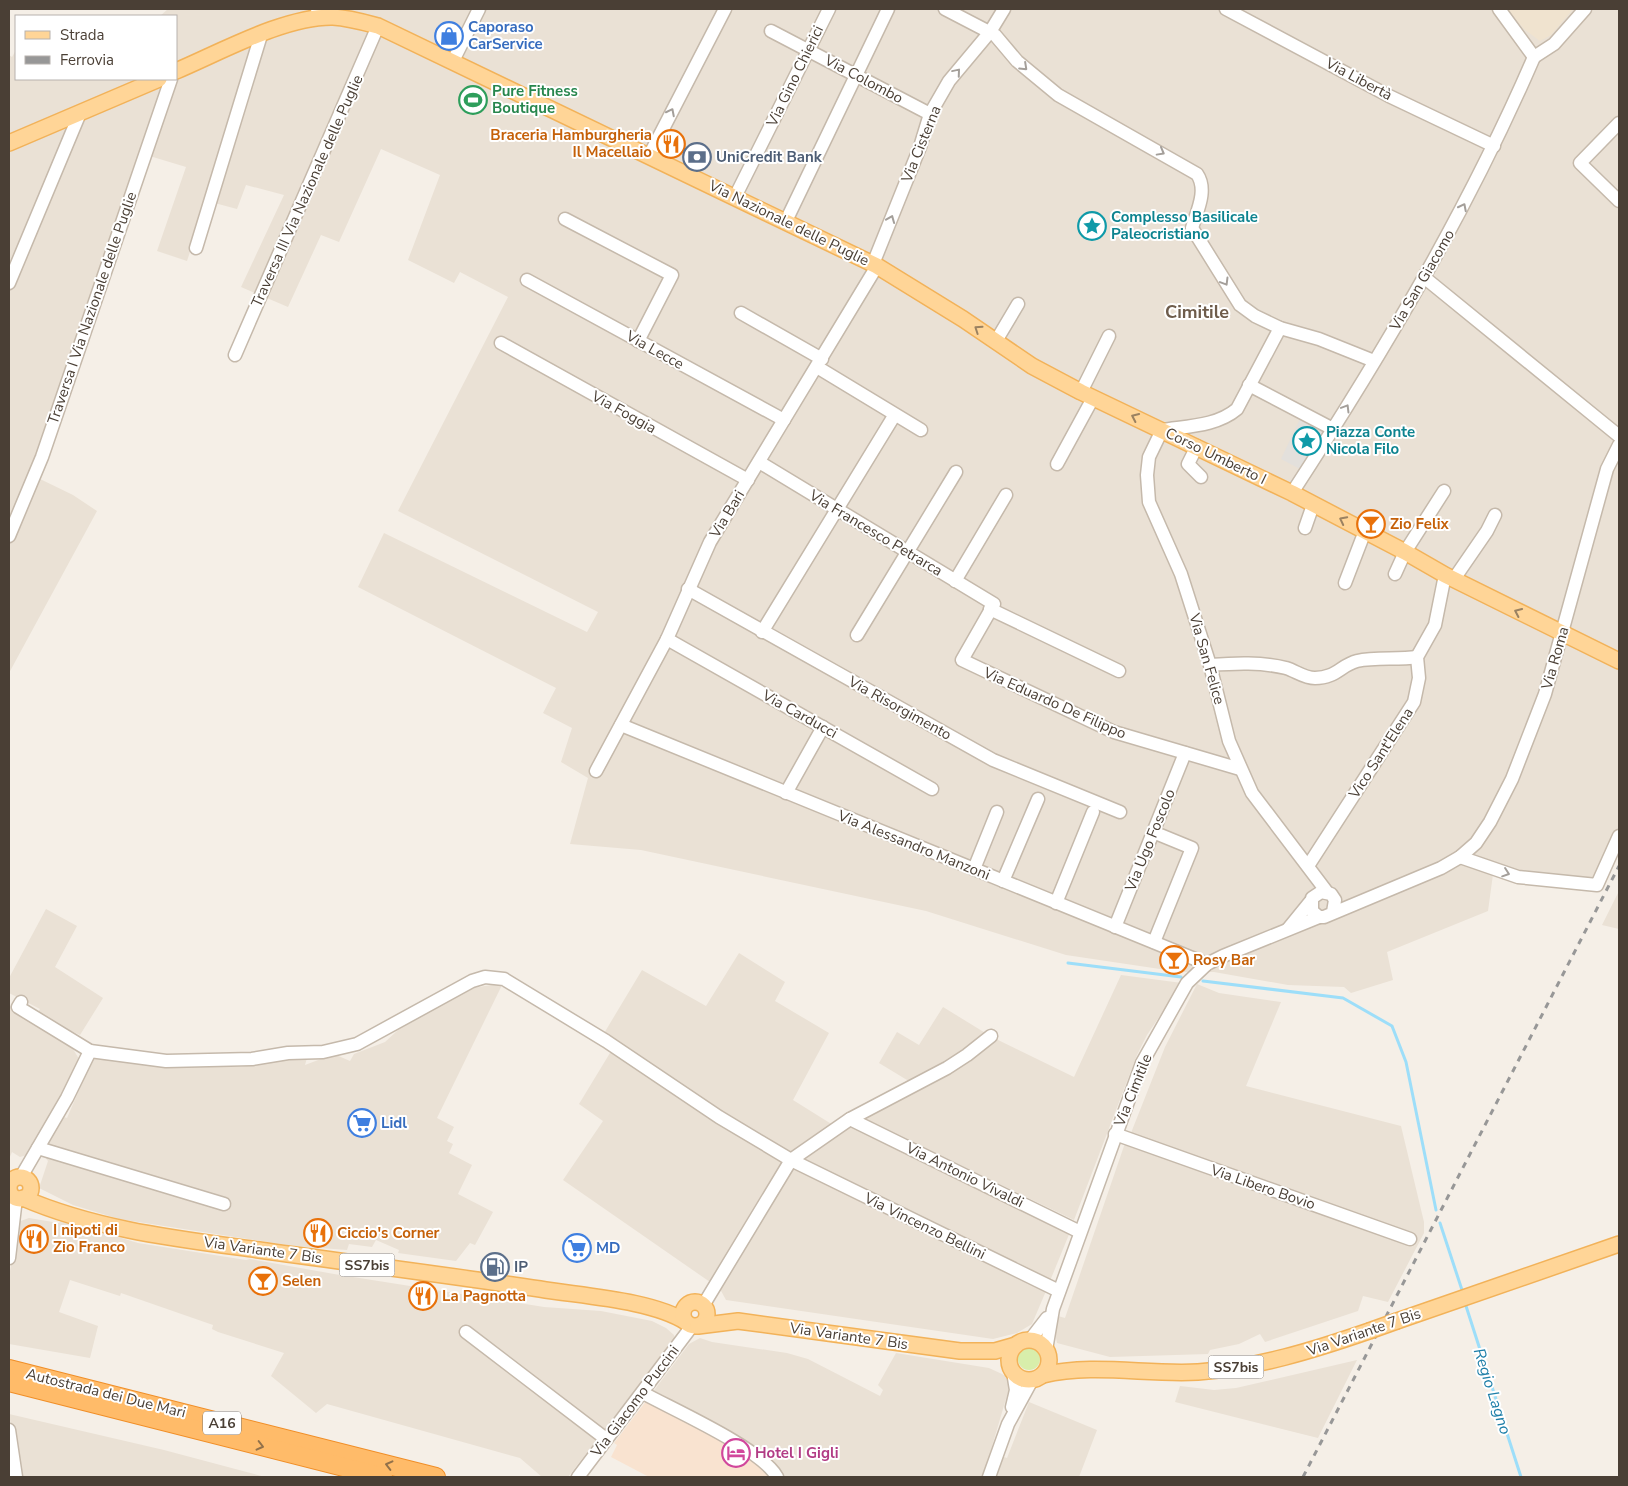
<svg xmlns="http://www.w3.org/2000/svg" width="1628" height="1486" viewBox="0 0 1628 1486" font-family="'Nunito Sans',sans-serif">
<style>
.residential{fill:#eae1d5}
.commercial{fill:#f9e3d0}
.education{fill:#f0e3cf}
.green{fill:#d8eeab}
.parking{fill:#e3e0dc}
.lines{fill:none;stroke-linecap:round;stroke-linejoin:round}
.stream{stroke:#9ddef9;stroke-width:3}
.minor-casing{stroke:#c5b9ab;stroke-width:15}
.major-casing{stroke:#f2b259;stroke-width:18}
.highway-casing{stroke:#f08e27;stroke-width:20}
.minor{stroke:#fff;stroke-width:12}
.major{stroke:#ffd597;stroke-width:15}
.highway{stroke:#ffbb69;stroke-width:18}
.rail{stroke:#979797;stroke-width:3;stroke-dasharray:6 6;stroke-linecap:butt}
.major-bridge-casing{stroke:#f2b259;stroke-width:18;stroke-linecap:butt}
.major-bridge{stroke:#ffd597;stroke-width:15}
.oneway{stroke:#a49f9a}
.oneway2{stroke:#9b8261}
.oneway3{stroke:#92714a}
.labels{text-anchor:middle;stroke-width:4;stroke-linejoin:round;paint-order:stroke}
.shield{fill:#fff;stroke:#807972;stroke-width:1}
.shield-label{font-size:14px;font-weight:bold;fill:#4a3f35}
.shop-label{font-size:15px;font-weight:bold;fill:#366cbe;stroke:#fff;text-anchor:start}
.street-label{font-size:15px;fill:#4a3f35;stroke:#fff}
.leisure-label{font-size:15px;font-weight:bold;fill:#27864d;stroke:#fff;text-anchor:start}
.food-label{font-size:15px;font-weight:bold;fill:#c56008;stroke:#fff;text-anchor:start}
.service-label{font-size:15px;font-weight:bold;fill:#4e5e75;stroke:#fff;text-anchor:start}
.culture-label{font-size:15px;font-weight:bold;fill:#0d838f;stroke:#fff;text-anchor:start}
.hotel-label{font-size:15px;font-weight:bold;fill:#b23c85;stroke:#fff;text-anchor:start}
.water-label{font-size:16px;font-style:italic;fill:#1e7fa8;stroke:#fff}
.quarter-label{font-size:18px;font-weight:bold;fill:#6e5c4b;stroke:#fff}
</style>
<rect width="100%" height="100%" fill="#f5efe7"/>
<g class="residential">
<path d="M168,9H1619V847L1592,884L1494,867L1488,911L1387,952L1393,980L1351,993L1344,987L1288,985L1214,972H1180L1066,955L926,911L641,850L570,844L588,778L561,762L572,728L543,713L556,688L358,587L384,533L587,632L598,612L398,511L508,297L460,272L454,283L408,260L440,175L381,149L339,242L321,235L288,307L241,287L284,195L246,185L237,209L207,201L187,261L157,251L186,167L143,154L38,478L73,495L97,511L9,673V55L12,57L16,50V79H176V16H160Z"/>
<path d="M1619,891V929L1602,925Z"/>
<path d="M46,909L77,926L55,967L103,998L80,1035L36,1015L40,1009L9,993V978Z"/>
<path d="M739,953L785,982L775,1001L829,1033L793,1100L833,1125L806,1146L710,1282L563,1180L603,1121L579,1104L613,1048L600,1040L642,970L706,1006Z"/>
<path d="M1121,975L1182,983L1147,1035L1137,1055L1074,1220L862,1118L994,1038L1074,1077Z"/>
<path d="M503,983L437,1118L454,1127L447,1141L453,1144L449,1153L472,1165L458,1194L493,1212L475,1245L470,1243L456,1261L398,1253L399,1250L376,1240L372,1247L349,1244L347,1250L294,1246L119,1219L73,1205L39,1188L48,1161L44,1156L45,1143L60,1116L67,1118L93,1058L210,1064L209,1067H241L308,1054L305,1065L334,1054L350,1061L354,1054L385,1042L409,1020L448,1001L467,989Z"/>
<path d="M1197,984L1219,993L1281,1002L1246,1086L1401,1126L1424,1222V1233L1388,1302L1363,1296L1358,1311L1265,1342L1260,1334L1239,1344L1210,1350L1208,1354L1110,1357L1057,1343L1055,1332L1058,1316L1065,1318L1124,1146L1127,1143L1165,1047Z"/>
<path d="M9,1005L45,1026L71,1046L81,1062L27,1155L20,1157L12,1152L9,1159Z"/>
<path d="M943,1007L987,1034L949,1064L912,1083L879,1063L897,1032L919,1045Z"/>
<path d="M848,1124L1070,1232L1050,1281L802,1158Z"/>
<path d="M794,1167L1046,1291L1032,1324L1017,1333L993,1339L726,1300L720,1289Z"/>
<path d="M29,1218L59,1223L62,1220L138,1243L246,1260L250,1259L334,1274L544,1307L601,1311L652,1321L666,1328L674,1335L675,1339L568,1477H542L520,1458L327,1404L316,1413L271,1376L284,1353L218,1332L212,1329L213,1325L121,1293L120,1296L70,1280L59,1312L98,1326L90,1358L9,1344V1277L18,1222Z"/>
<path d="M700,1338L712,1342L787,1353L808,1359L880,1396L883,1390L878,1385L896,1353L989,1368L1002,1374L1008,1378L1010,1385L983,1477H785L774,1464L652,1393L689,1344Z"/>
<path d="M1357,1360L1318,1438L1175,1402L1180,1386L1214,1390L1236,1388Z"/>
<path d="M1029,1402L1097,1430L1079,1477H994L1001,1456L1007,1458Z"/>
<path d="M9,1414L164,1450L265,1477H20Z"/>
</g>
<path class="commercial" d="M647,1400L738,1449L772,1477H649L611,1457L617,1445L614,1443Z"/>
<path class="education" d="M1507,9H1573L1551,35L1540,41L1524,29Z"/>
<circle class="green" cx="1029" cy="1359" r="11"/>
<path class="parking" d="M1301,417L1325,429L1300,469L1281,459Z"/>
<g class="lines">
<g class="stream">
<path d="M1068,963L1181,977"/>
<path d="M1203,981L1343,998L1392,1026L1406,1062L1436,1210"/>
<path d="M1440,1223L1462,1290"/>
<path d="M1466,1306L1521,1477"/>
</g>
<defs>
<g id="minor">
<path d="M317,9L321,11L326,9"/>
<path d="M945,9L995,35L1017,61L1058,95L1197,174C1208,190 1197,211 1192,228L1240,305L1255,316L1280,328L1319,339L1374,361"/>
<path d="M1226,9L1389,96L1494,146"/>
<path d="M1499,9L1534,57"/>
<path d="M771,31L930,114"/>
<path d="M1534,57L1554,44L1585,9"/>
<path d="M453,61L479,9"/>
<path d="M1619,123L1580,163L1619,201"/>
<path d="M649,156L725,9"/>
<path d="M735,197L829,9"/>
<path d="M565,219L672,275L638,341"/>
<path d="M786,221L888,9"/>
<path d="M196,248L261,35"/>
<path d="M873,264L920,147L930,114L949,81L990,32L1004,9"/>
<path d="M1425,278L1619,436"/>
<path d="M527,280L784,420"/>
<path d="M9,283L80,113"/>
<path d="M741,313L822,359"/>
<path d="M1280,328L1237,409C1217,426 1188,426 1162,430L1149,457L1147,475L1149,502L1181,574L1210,665L1229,741L1252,793L1327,892"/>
<path d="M996,341L1018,304"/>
<path d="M501,343L748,480"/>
<path d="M235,355L378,26"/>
<path d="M817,367L921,430"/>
<path d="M1249,385L1333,429"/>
<path d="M1081,392L1109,336"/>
<path d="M1197,446L1188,464L1201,477"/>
<path d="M759,462L994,604L962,660L1114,732L1240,769"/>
<path d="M1057,464L1093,398"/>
<path d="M1292,493C1383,353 1468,210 1534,57"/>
<path d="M1305,528L1313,505"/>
<path d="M9,536L42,457L171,79"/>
<path d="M1395,574L1405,552L1444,491"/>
<path d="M1454,579L1487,531L1495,515"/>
<path d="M955,581L1006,495"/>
<path d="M1345,583L1365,531"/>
<path d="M688,589L993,760L1120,812"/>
<path d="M990,609L1119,671"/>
<path d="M762,632L894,416"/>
<path d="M857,635L956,472"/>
<path d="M667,639L932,789"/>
<path d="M1210,665C1236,663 1261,662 1286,668C1296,671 1304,678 1315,678C1336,678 1341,665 1357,661C1376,657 1398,660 1417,657"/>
<path d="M621,725L1207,964"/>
<path d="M596,771L667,639L710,542L877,266"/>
<path d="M786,793L823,727"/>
<path d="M1153,832L1192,848L1154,942"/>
<path d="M1460,857L1518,877L1597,885L1619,836"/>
<path d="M1308,866L1414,702L1419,678L1417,657L1435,625L1445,575"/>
<path d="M974,869L997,812"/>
<path d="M1003,881L1038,799"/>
<path d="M1056,903L1093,812"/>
<path d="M1333,912L1335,900L1331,894L1321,892L1312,898V911L1319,917H1324L1441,868L1460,857L1476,843L1490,822L1512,779L1545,694L1607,469L1619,445"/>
<path d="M1115,927L1185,753"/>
<path d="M1288,929L1310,902"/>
<path d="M21,1002L18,1007L90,1051L166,1061L252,1059L288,1053L323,1052L357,1044L472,981L485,977L504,979L606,1041L719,1117L791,1160L1059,1291"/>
<path d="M850,1119L1080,1232"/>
<path d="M1115,1134L1410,1239"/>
<path d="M38,1148L224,1204"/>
<path d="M21,1177L67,1098L90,1051"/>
<path d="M9,1258L16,1198"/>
<path d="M704,1304L791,1160L850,1119L947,1068L967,1055L991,1036"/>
<path d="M466,1332L606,1439"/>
<path d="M1030,1340L1047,1318"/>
<path d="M1046,1350L1053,1309L1142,1063L1187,983L1207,964L1223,956L1319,917"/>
<path d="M643,1393C674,1410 762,1449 777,1477"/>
<path d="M1012,1407L1016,1390L1013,1372"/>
<path d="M9,1430L16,1477"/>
<path d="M578,1477L692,1326"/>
<path d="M989,1477L1008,1424L1032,1380"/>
</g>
<g id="major">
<path d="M176,71C221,52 285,16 333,17C349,18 363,22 378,26L877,266L963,319L1032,366L1081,392L1292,493L1405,552L1445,575L1619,661"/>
<path d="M9,143L159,79"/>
<circle cx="20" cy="1188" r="11"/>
<path d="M23,1198C97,1230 179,1239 259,1250C352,1263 446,1275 540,1289C581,1296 652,1300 686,1322"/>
<circle cx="695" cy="1314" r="12"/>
<path d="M1397,1321L1619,1244"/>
<path d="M698,1326L738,1321L960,1351H995L1016,1345"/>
<circle cx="1029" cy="1360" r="20"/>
<path d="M1043,1375C1094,1363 1146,1375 1198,1372C1256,1368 1314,1350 1369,1331"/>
</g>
<g id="highway">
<path d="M9,1369L436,1477"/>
<path d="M9,1382L383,1477"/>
</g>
</defs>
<use href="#minor" class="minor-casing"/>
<use href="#major" class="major-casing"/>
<use href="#highway" class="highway-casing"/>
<use href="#minor" class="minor"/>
<use href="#major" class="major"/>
<use href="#highway" class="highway"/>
<path class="rail" d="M1303,1477L1619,866"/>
<defs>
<path id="major-bridge" d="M1369,1331L1397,1321"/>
</defs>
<use href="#major-bridge" class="major-bridge-casing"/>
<use href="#major-bridge" class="major-bridge"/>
</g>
<defs><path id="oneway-chevron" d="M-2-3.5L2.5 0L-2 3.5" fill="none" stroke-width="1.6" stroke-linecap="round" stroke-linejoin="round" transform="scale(1.25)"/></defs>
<g class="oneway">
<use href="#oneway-chevron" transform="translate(1024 67) rotate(43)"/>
<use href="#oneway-chevron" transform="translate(957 72) rotate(-50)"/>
<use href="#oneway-chevron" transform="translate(671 112) rotate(-63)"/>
<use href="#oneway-chevron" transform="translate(1161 152) rotate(29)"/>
<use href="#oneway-chevron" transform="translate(1463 207) rotate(-63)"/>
<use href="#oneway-chevron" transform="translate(891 219) rotate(-68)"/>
<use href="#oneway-chevron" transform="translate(1225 282) rotate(59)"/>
<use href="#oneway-chevron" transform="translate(1346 408) rotate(-59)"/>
<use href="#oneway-chevron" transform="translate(1506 873) rotate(19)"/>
</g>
<g class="oneway2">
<use href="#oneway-chevron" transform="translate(978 329) rotate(-146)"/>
<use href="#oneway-chevron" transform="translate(1135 417) rotate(-155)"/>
<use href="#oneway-chevron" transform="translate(1343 520) rotate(-153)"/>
<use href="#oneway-chevron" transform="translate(1518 612) rotate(-155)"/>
</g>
<g class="oneway3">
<use href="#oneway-chevron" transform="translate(260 1446) rotate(14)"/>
<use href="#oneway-chevron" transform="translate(389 1465) rotate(-166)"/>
</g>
<defs>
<symbol id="shop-ring" viewBox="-11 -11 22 22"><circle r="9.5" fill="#fff" stroke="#3f7fe0" stroke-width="1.5"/><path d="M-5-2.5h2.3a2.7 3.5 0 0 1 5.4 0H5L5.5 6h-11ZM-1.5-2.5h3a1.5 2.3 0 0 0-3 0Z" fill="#3f7fe0"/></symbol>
<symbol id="stadium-ring" viewBox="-11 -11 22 22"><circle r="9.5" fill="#fff" stroke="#2e9e5b" stroke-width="1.5"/><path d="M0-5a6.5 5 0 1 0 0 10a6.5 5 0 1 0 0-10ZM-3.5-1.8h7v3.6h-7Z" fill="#2e9e5b"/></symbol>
<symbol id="restaurant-ring" viewBox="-11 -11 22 22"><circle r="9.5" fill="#fff" stroke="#e8710a" stroke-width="1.5"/><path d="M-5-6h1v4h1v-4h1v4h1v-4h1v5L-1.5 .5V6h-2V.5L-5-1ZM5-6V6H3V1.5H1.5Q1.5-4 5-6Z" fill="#e8710a"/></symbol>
<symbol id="bank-ring" viewBox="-11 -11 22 22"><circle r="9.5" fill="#fff" stroke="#5c6f8a" stroke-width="1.5"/><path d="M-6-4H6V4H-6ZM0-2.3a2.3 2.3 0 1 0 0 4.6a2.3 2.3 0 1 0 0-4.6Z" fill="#5c6f8a"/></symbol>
<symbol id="sight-ring" viewBox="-11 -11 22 22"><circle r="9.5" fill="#fff" stroke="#0f9aa8" stroke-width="1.5"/><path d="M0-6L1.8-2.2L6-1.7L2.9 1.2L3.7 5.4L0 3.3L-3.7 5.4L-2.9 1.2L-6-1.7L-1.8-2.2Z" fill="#0f9aa8"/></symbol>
<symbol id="bar-ring" viewBox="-11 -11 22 22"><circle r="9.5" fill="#fff" stroke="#e8710a" stroke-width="1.5"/><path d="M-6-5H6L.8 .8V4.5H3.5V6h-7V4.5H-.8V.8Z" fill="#e8710a"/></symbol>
<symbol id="supermarket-ring" viewBox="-11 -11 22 22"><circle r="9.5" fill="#fff" stroke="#3f7fe0" stroke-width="1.5"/><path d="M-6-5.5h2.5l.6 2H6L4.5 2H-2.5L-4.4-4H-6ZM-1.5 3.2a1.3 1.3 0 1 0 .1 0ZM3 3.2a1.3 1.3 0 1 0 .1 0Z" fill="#3f7fe0"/></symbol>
<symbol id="fuel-ring" viewBox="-11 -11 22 22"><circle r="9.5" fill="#fff" stroke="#5c6f8a" stroke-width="1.5"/><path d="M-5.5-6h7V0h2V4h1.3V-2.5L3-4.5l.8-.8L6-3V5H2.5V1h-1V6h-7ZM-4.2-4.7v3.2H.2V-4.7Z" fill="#5c6f8a"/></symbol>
<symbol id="hotel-ring" viewBox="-11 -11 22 22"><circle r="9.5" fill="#fff" stroke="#d1479c" stroke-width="1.5"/><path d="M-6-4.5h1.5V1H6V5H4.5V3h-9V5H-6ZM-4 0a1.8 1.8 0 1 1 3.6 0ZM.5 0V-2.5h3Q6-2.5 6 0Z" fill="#d1479c"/></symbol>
</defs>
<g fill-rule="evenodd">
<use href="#shop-ring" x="433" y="20" width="32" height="32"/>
<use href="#stadium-ring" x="457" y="84" width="32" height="32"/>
<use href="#restaurant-ring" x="655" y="128" width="32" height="32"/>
<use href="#bank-ring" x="681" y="141" width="32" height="32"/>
<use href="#sight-ring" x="1076" y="210" width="32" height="32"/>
<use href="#sight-ring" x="1291" y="425" width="32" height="32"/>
<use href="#bar-ring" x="1355" y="508" width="32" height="32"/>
<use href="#bar-ring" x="1158" y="944" width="32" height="32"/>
<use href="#supermarket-ring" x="346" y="1107" width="32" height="32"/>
<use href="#restaurant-ring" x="302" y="1217" width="32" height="32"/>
<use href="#restaurant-ring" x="18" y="1223" width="32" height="32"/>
<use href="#supermarket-ring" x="561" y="1232" width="32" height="32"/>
<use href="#fuel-ring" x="479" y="1251" width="32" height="32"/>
<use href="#bar-ring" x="247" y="1265" width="32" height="32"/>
<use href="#restaurant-ring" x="407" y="1280" width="32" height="32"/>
<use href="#hotel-ring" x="720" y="1437" width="32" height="32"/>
</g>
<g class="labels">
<g class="shield">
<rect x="339.5" y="1253.5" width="55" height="23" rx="4"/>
<rect x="1208.5" y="1355.5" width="55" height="23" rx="4"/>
<rect x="203" y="1411.5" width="38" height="23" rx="4"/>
</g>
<g class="shield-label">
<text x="367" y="1270">SS7bis</text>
<text x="1236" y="1372">SS7bis</text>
<text x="222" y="1428">A16</text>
</g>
<g class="shop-label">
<text x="468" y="32">Caporaso<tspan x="468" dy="17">CarService</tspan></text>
<text x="381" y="1128">Lidl</text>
<text x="596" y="1253">MD</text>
</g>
<g class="street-label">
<text transform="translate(795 76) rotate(-64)" y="5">Via Gino Chierici</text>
<text transform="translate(864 79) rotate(28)" y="5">Via Colombo</text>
<text transform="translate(1359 79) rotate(28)" y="5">Via Libertà</text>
<text transform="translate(921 144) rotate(-68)" y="5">Via Cisterna</text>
<text transform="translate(307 191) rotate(-66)" y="5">Traversa III Via Nazionale delle Puglie</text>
<text transform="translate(789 223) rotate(26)" y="5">Via Nazionale delle Puglie</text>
<text transform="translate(1422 280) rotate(-60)" y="5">Via San Giacomo</text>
<text transform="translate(92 308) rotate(-71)" y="5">Traversa I Via Nazionale delle Puglie</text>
<text transform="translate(655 350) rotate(29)" y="5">Via Lecce</text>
<text transform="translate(624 412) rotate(29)" y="5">Via Foggia</text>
<text transform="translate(1216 456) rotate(26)" y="5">Corso Umberto I</text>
<text transform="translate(727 514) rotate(-59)" y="5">Via Bari</text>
<text transform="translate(876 533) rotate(31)" y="5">Via Francesco Petrarca</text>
<text transform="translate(1555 658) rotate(-74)" y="5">Via Roma</text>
<text transform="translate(1207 659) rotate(74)" y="5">Via San Felice</text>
<text transform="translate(1055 703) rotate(24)" y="5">Via Eduardo De Filippo</text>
<text transform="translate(900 708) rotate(29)" y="5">Via Risorgimento</text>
<text transform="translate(800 714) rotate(29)" y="5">Via Carducci</text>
<text transform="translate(1381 753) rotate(-57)" y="5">Vico Sant'Elena</text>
<text transform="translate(1150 840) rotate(-68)" y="5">Via Ugo Foscolo</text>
<text transform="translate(914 845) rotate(22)" y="5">Via Alessandro Manzoni</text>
<text transform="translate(1133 1090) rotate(-68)" y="5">Via Cimitile</text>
<text transform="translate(965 1175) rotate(26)" y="5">Via Antonio Vivaldi</text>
<text transform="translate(1263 1187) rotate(19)" y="5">Via Libero Bovio</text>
<text transform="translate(925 1226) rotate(26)" y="5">Via Vincenzo Bellini</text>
<text transform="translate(263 1250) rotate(8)" y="5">Via Variante 7 Bis</text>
<text transform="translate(1364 1332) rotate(-19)" y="5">Via Variante 7 Bis</text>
<text transform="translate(849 1336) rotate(8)" y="5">Via Variante 7 Bis</text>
<text transform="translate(106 1393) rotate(14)" y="5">Autostrada dei Due Mari</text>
<text transform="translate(635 1401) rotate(-53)" y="5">Via Giacomo Puccini</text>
</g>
<g class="leisure-label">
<text x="492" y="96">Pure Fitness<tspan x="492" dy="17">Boutique</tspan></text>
</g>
<g class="food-label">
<text x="652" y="140" text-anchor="end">Braceria Hamburgheria<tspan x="652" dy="17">Il Macellaio</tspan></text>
<text x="1390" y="529">Zio Felix</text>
<text x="1193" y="965">Rosy Bar</text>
<text x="53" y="1235">I nipoti di<tspan x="53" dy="17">Zio Franco</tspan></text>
<text x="337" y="1238">Ciccio's Corner</text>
<text x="282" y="1286">Selen</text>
<text x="442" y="1301">La Pagnotta</text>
</g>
<g class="service-label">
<text x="716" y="162">UniCredit Bank</text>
<text x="514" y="1272">IP</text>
</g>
<g class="culture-label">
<text x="1111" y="222">Complesso Basilicale<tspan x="1111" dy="17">Paleocristiano</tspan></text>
<text x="1326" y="437">Piazza Conte<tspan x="1326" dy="17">Nicola Filo</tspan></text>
</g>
<g class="hotel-label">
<text x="755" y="1458">Hotel I Gigli</text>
</g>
<g class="water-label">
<text transform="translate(1493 1391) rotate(72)" y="6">Regio Lagno</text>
</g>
<g class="quarter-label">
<text x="1197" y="318">Cimitile</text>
</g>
</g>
<rect width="1628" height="1486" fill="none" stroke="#4a3f35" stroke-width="20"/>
<rect x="15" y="15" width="162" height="65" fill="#ffffff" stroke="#b7b2ae"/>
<rect x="25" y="31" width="25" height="8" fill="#ffd597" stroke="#b7b2ae"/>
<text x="60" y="40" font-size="15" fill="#4a3f35">Strada</text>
<rect x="25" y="56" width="25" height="8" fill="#979797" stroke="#b7b2ae"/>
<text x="60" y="65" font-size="15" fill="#4a3f35">Ferrovia</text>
</svg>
